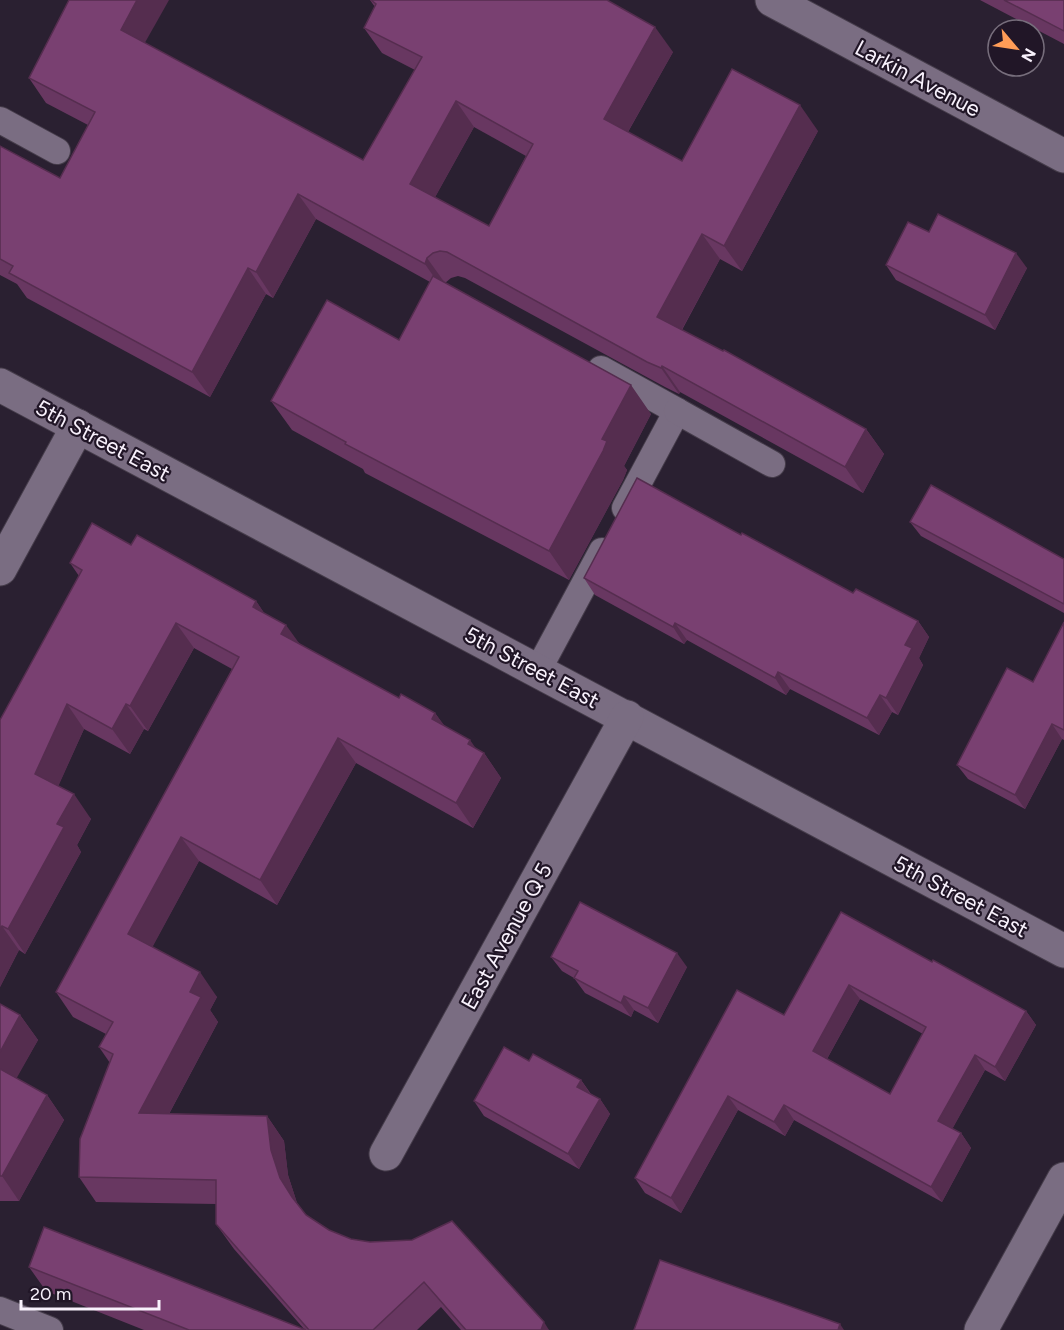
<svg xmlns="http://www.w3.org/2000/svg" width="1064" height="1330" viewBox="0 0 1064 1330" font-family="Figtree,sans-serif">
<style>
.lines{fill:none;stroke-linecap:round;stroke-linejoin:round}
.lane-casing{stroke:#453c4a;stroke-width:28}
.street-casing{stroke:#453c4a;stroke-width:35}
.lane{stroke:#7a6d82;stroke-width:26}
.street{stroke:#7a6d82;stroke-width:33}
.wall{fill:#683761;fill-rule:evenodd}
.shaded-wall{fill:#552d4f}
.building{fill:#794071;stroke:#552d4f;stroke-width:1.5;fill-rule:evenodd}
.labels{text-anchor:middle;stroke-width:4.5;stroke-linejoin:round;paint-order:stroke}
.street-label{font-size:22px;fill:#f8f1fc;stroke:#211627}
</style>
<rect width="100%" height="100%" fill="#2a2031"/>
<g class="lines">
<defs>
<g id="lane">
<path d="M0,120L57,151"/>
<path d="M601,369L677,411L625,508"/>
<path d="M677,411L772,464"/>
<path d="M538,670L602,551"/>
<path d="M0,1310L50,1330"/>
</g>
<g id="street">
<path d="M772,0L1064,156"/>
<path d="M0,385L1064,951"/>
<path d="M0,569L78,426"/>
<path d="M386,1154L627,717"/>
<path d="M981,1330L1064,1179"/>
</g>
</defs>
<use href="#lane" class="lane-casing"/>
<use href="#street" class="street-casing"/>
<use href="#lane" class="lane"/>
<use href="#street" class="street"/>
</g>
<g class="wall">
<path d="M370,0L673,52L628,132L682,161L818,131L742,271L720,259L682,330L866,429L884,454L863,493L680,392L679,394L665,387L465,278L458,276L451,278L445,283L651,414L624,466L627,470L623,480L569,580L365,473L363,469L292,430L271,401L399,340L430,282L316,219L273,298L266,294L210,397L27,298L17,284L0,275V146L60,178L88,125L46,103L29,78L145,43L363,160L415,70L382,53L364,28L375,7ZM474,127L526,156L489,226L435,197Z"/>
<path d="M980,0H1064V44Z"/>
<path d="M929,232L1027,268L995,330L896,280L886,265Z"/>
<path d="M910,522L1064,559V613L921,536Z"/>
<path d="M741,535L853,593L918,621L929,637L919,658L923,665L898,715L892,712L879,735L790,689L786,695L687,640L684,644L595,595L584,578Z"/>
<path d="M131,545L256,601L264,613L300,644L399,698L435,713L444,726L477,749L484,753L501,778L473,828L356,763L277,905L199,861L152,947L217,997L210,1010L218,1022L169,1114L267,1116L284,1141L288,1175L297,1203L306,1215L329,1230L549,1330H461L441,1307L417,1330H144L46,1291L29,1267L304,1329L234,1249L216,1224V1204L96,1202L79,1177L110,1063L99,1047L106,1034L73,1017L56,992L232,669L194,648L148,731L144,729L130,754L84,729L58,786L91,819L77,845L81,852L25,954L19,950L0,987V720L79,576L70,563Z"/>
<path d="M1064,622V740L1062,739L1025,809L968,779L957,765L1033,682Z"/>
<path d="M841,912L932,962L1026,1011L1036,1025L1005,1081L985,1070L952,1129L961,1133L971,1148L942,1202L794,1120L785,1136L738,1110L681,1213L645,1193L635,1178L784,1015ZM860,999L923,1034L890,1094L827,1059Z"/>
<path d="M551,957L687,967L658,1023L634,1010L631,1017L585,993L574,978L562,971Z"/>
<path d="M0,1004L20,1015L38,1040L16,1078L47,1095L64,1120L19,1201H0Z"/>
<path d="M529,1061L581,1080L591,1094L600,1099L610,1114L579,1169L484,1116L474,1101Z"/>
</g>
<g class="shaded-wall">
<path d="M137,0H169L138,55L121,30Z"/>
<path d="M655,27L673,52L621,144L604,119Z"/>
<path d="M456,101L474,127L428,210L410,184Z"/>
<path d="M800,105L818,131L742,271L724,246Z"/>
<path d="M298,194L316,219L273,298L256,272Z"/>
<path d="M702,234L720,259L675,342L657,317Z"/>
<path d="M1016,253L1027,268L995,330L985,315Z"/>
<path d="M427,258L445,283L443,290L425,264Z"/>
<path d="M248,268L266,294L210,397L192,372Z"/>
<path d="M662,366L680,392L679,394L661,368Z"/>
<path d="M631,385L651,414L624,466L627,470L623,480L569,580L549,551L602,439Z"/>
<path d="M866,429L884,454L863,493L845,467Z"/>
<path d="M256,601L273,626L253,607Z"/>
<path d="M918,621L929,637L919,658L923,665L898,715L886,698L905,645Z"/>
<path d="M176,623L194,648L148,731L130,706Z"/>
<path d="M675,623L687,640L684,644L673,627Z"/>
<path d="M286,625L304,650L281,634Z"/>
<path d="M778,672L790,689L786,695L775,678Z"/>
<path d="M880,695L892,712L879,735L867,718Z"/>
<path d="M67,704L84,729L53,798L35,774Z"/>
<path d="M126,704L144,729L130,754L112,729Z"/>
<path d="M435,713L453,737L432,719Z"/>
<path d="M1052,724L1062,739L1025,809L1015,795Z"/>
<path d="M338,738L356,763L277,905L260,880Z"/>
<path d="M470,740L482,757L484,753L501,778L473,828L456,803L468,744Z"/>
<path d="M74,794L91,819L77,845L81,852L25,954L8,929L57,824Z"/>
<path d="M181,837L199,861L146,959L128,934Z"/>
<path d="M2,926L19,950L0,987V929Z"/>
<path d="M677,953L687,967L658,1023L648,1008Z"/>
<path d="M200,972L217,997L210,1010L218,1022L156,1138L139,1113L190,992Z"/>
<path d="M849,985L860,999L823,1066L813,1051Z"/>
<path d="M624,996L634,1010L631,1017L621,1003Z"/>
<path d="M1026,1011L1036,1025L1005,1081L995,1067Z"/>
<path d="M20,1015L38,1040L10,1090L0,1076V1052Z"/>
<path d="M975,1055L985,1070L949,1135L938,1121Z"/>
<path d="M581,1080L591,1095L577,1087Z"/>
<path d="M47,1095L64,1120L19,1201L2,1176Z"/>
<path d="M728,1096L738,1110L681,1213L671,1198Z"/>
<path d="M600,1099L610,1114L579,1169L568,1154Z"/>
<path d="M784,1105L794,1120L785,1136L774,1122Z"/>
<path d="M267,1116L284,1141L288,1175L297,1203L292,1197L280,1178L271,1150Z"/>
<path d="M961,1133L971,1148L942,1202L931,1187Z"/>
<path d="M544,1322L549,1330H541Z"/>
<path d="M840,1324L844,1330H838Z"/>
</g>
<g class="building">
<path d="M69,0H137L121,30L363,160L422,57L364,28L376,4L371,0H607L655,27L604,119L682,161L732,69L800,105L724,246L702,234L657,317L723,351L724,350L866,429L845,467L662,366L661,368L647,362L447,252L440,251L433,253L427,258L425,264L298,194L256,272L248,268L192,372L9,273L13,266L0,259V146L60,178L95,112L29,78ZM456,101L533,144L489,226L410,184Z"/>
<path d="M1004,0H1064V31Z"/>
<path d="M938,214L1016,253L985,315L886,265L908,222L929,232Z"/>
<path d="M433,276L631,385L602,439L607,441L603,451L549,551L345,444L346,442L271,401L327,300L399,340Z"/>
<path d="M637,478L741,535L742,533L853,593L856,589L918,621L905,645L912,648L886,698L880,695L867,718L778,672L775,678L675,623L673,627L584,578Z"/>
<path d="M931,485L1064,559V604L910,522Z"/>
<path d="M92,523L131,545L137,535L256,601L253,607L286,625L281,634L399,698L401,694L435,713L432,719L470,740L468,744L484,753L456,803L338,738L260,880L181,837L128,934L200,972L190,992L201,997L139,1113L267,1116L271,1150L280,1178L292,1197L306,1215L329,1230L351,1239L370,1242L412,1240L452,1221L544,1322L541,1330H466L424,1282L373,1330H309L216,1224V1180L79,1177L80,1139L113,1054L99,1047L113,1022L56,992L239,657L176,623L130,706L126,704L112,729L67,704L35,774L74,794L57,824L64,827L8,929L2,926L0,929V720L82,570L70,563Z"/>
<path d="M1064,622V730L1052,724L1015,795L957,765L1007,668L1033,682Z"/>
<path d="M580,902L677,953L648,1008L624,996L621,1003L574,978L578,971L551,957Z"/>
<path d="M841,912L932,962L933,960L1026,1011L995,1067L975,1055L938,1121L961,1133L931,1187L784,1105L774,1122L728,1096L671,1198L635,1178L737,990L784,1015ZM849,985L926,1027L890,1094L813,1051Z"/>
<path d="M0,1004L20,1015L0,1052Z"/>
<path d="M504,1047L529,1061L533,1054L581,1080L577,1087L600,1099L568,1154L474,1101Z"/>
<path d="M0,1069L47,1095L2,1176H0Z"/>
<path d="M44,1227L306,1330H189L29,1267Z"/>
<path d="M660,1260L840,1324L838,1330H634Z"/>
</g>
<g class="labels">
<g class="street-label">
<text transform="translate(918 78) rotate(28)" y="8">Larkin Avenue</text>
<text transform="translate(103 440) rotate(28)" y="8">5th Street East</text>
<text transform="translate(532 667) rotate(28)" y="8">5th Street East</text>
<text transform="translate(961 896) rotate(28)" y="8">5th Street East</text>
<text transform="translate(506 936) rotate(-61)" y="8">East Avenue Q 5</text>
</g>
</g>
<g transform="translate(1016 48) rotate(119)"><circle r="28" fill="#211627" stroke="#776e7c" stroke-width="1.5"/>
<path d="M0-4.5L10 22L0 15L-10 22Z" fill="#fe9c57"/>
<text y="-9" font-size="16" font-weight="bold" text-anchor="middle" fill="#f8f1fc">N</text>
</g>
<path d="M21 1300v9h138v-9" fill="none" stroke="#f8f1fc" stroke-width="3"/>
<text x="30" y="1300" font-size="18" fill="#f8f1fc" stroke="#211627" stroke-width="4.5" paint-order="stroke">20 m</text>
</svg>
